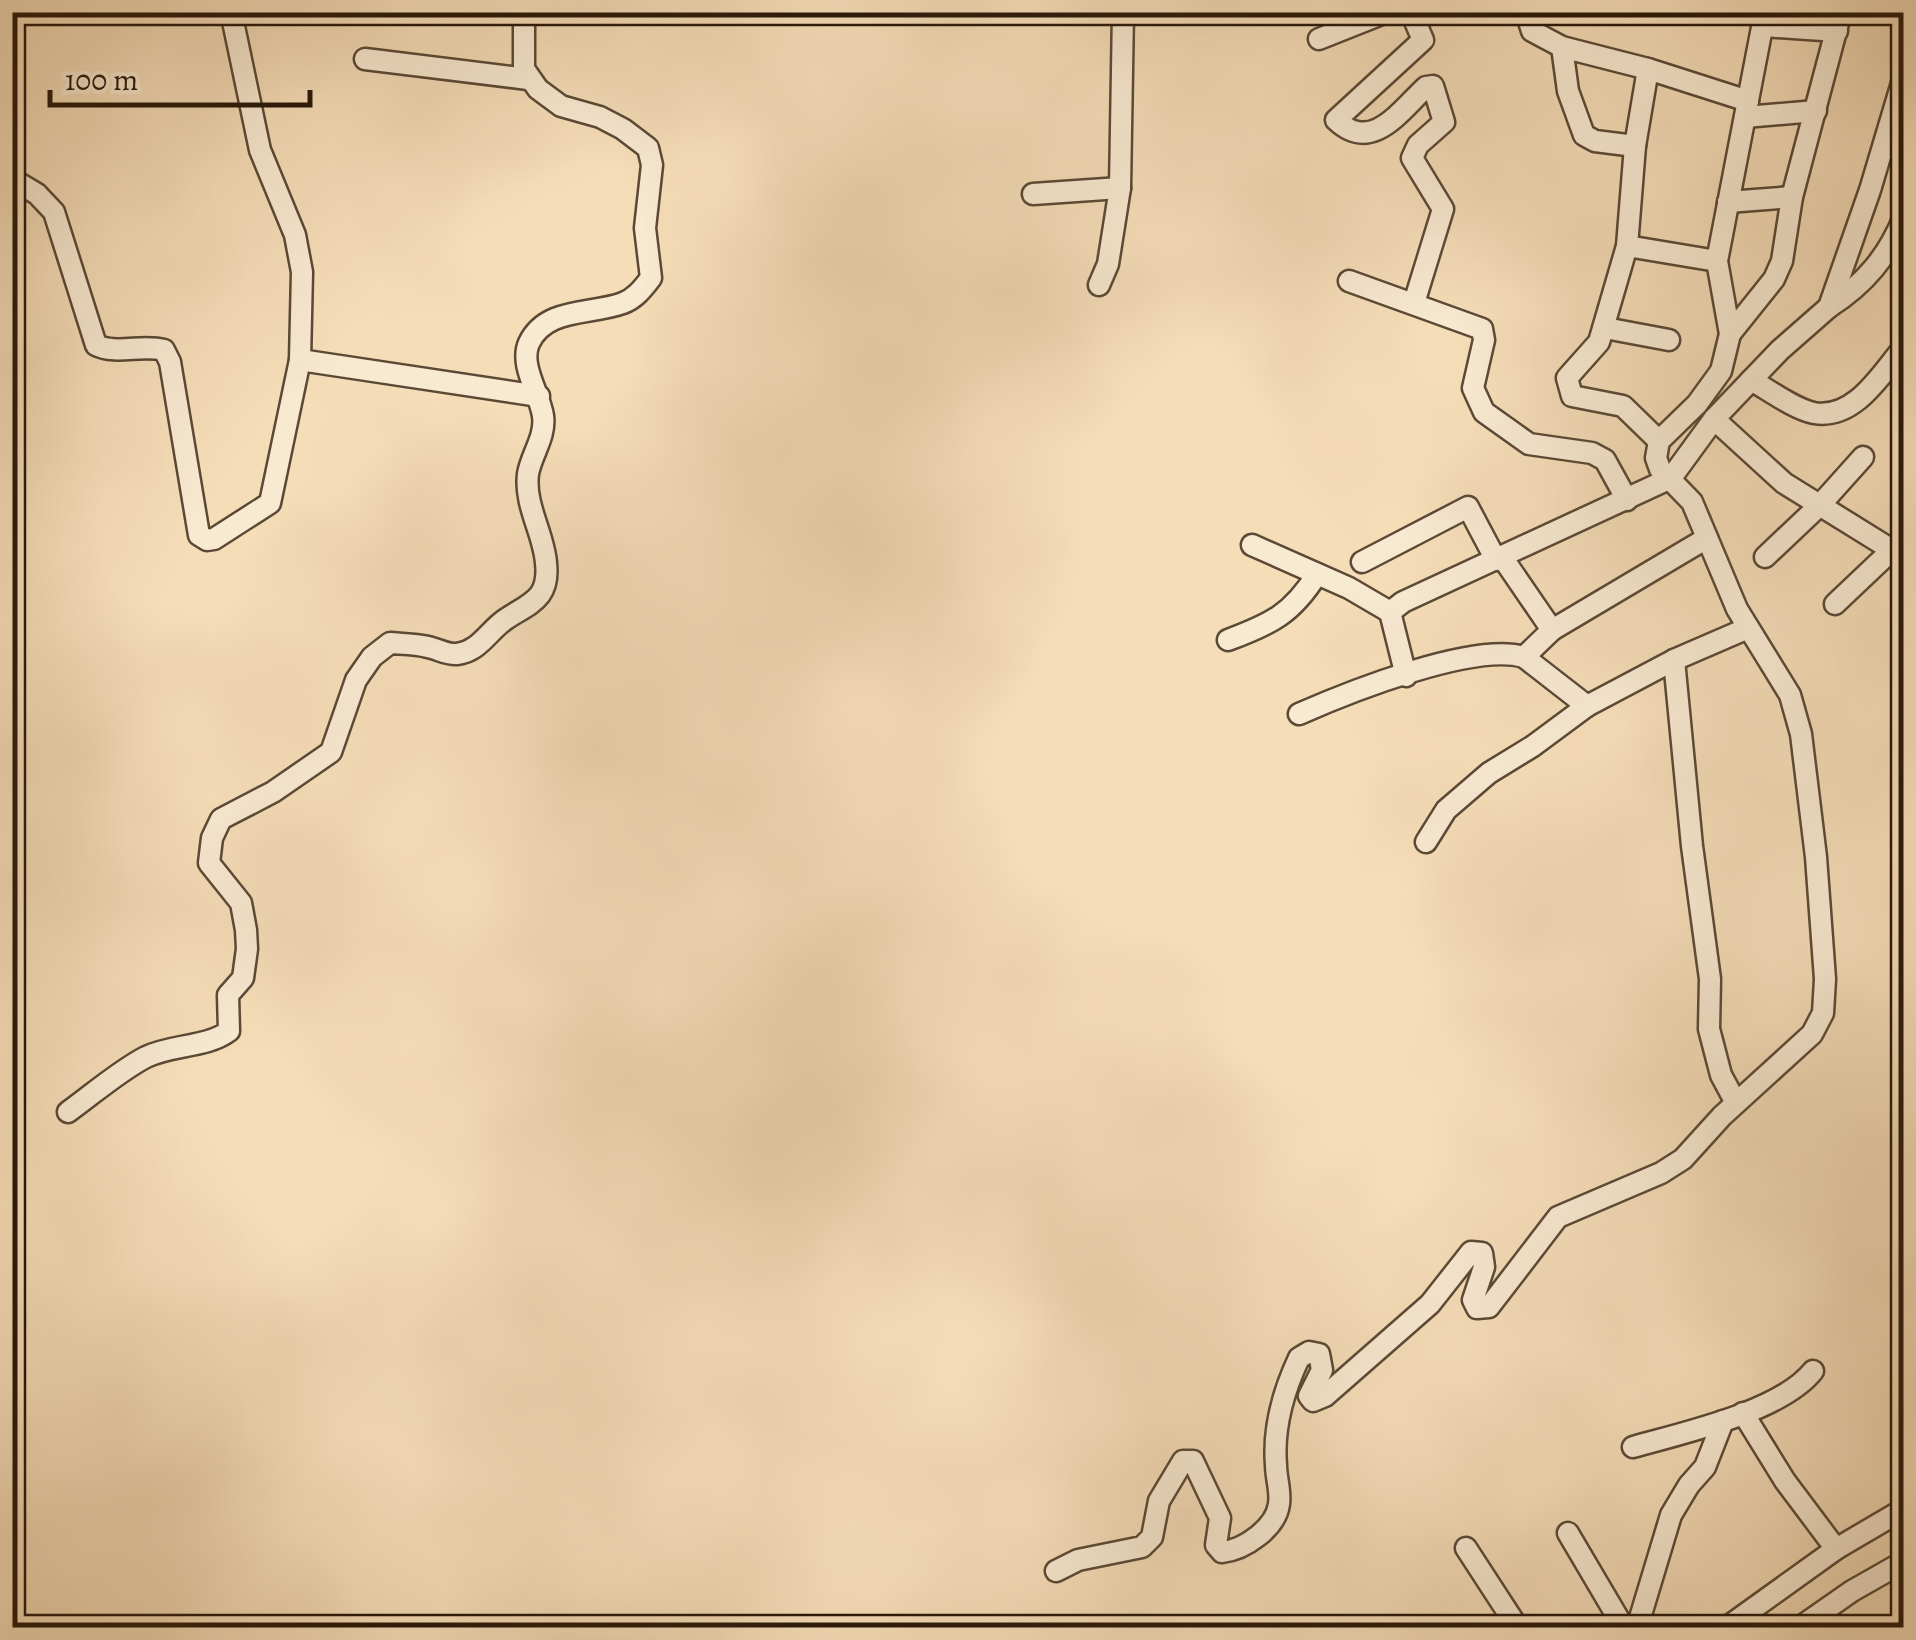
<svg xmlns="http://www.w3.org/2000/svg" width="1916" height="1640" viewBox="0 0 1916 1640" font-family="Alegreya,serif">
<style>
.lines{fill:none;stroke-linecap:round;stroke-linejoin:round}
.minor-casing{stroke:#5b4936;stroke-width:25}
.minor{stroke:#f8e9d1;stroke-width:20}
</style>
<rect width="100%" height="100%" fill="#f5ddb8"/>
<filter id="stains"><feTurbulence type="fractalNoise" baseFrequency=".002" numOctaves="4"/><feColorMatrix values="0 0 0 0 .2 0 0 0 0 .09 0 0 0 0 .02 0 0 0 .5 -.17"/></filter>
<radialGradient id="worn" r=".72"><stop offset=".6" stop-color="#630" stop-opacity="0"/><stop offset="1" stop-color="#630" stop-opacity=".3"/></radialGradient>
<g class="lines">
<defs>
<g id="minor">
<path d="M1411,12L1423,40L1336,120C1372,154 1400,111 1426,87L1433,86L1444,122L1418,145L1412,158L1443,209L1414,303"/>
<path d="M1526,12L1532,31L1562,47L1648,69L1748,101"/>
<path d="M1763,26L1837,31"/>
<path d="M1319,39L1387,12"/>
<path d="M1562,47L1568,91L1584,135L1595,141L1635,146"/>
<path d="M365,59L528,79"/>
<path d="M1648,69L1635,146L1627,246L1599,342L1567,378L1572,396L1623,406L1659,441"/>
<path d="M1745,117L1816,111"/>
<path d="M12,179L37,194L54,212L96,345C116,355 142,344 164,350L170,362L199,535L207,540L214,539L270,503L300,360L302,272L295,235L260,150L231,12"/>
<path d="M1033,194L1120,188"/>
<path d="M1728,202L1792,197"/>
<path d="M1627,246L1717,261"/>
<path d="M1349,281L1482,329L1484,340L1473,388L1484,412L1529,444L1592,453L1605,460L1627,500"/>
<path d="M1099,285L1108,264L1120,188L1123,12"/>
<path d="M1829,307C1865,284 1888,256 1904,217"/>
<path d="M1605,328L1669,340"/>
<path d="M1730,334L1774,279L1782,261L1792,197L1841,12"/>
<path d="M300,360L539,396"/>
<path d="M1751,380C1769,390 1794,409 1814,413C1855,420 1881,374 1904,347"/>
<path d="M1714,419L1784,483L1892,550L1904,537"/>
<path d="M1252,545L1349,588L1390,612L1403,602L1671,478L1714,419L1780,350L1829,307L1870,190L1904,76"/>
<path d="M1502,557L1552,630L1707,538"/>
<path d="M1765,557L1820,505L1863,457"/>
<path d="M1362,562L1468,507L1496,560"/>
<path d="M1835,604L1892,550"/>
<path d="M1390,612L1406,676"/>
<path d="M1552,630L1524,657L1587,706"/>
<path d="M1228,640C1271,624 1292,614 1317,574"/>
<path d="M1674,660L1692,846L1710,979L1709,1029L1721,1075L1736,1103"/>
<path d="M1299,714C1349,692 1474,642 1524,657"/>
<path d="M1426,842L1446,810L1489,773L1533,746L1587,706L1674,660L1748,628"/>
<path d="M68,1112C93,1094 119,1071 146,1057C173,1044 206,1048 229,1031L228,995L243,978L247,949L246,930L241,903L209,863L212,838L221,819L273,792L331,752L356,680L372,657L390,643C403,644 416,644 428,647C438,649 447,655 457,654C480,651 488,631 506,619C530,603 550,599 546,563C544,534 524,505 528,474C531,455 546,437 543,416C540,394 519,365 529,343C546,307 591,315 623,303C636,298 643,288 651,278L645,228L652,165L648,148L623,129L600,117L561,106L538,89L524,69V12"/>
<path d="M1743,1413L1785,1481L1836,1549"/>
<path d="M1633,1447C1682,1433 1780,1412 1813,1371"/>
<path d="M1568,1533L1624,1628"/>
<path d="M1466,1548L1518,1628"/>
<path d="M1056,1571L1078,1560L1142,1547L1152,1537L1159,1501L1183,1461H1193L1220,1518L1216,1545L1222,1552C1244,1550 1276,1528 1279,1504C1281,1491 1276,1478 1276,1465C1273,1429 1284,1390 1299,1358L1309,1352L1319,1354L1322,1370L1309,1396L1313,1401L1325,1396L1430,1304L1471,1252L1482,1253L1484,1267L1473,1300L1477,1308L1489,1307L1558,1217L1661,1173L1683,1159L1722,1116L1812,1034L1823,1013L1825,979L1816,857L1801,734L1790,695L1737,609L1692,502L1660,469L1656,458L1659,441L1697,404L1721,371L1730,334L1717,261L1765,12"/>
<path d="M1637,1628L1671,1515L1689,1485L1705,1467L1723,1421"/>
<path d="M1726,1628L1836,1549L1904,1509"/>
<path d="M1799,1628L1852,1591L1896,1566"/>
</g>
</defs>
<use href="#minor" class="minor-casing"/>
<use href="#minor" class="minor"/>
</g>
<rect width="1916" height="1640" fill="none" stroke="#f5ddb8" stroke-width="50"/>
<rect x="15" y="15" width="1886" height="1610" fill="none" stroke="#28180a" stroke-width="5"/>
<rect x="25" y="25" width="1866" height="1590" fill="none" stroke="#28180a" stroke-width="2.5"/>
<path d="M50 90v15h260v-15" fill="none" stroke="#28180a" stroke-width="5"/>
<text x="65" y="90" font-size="30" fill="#28180a" stroke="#f8e9d1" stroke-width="8" paint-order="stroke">100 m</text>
<rect width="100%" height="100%" filter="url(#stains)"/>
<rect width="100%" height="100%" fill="url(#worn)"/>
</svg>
